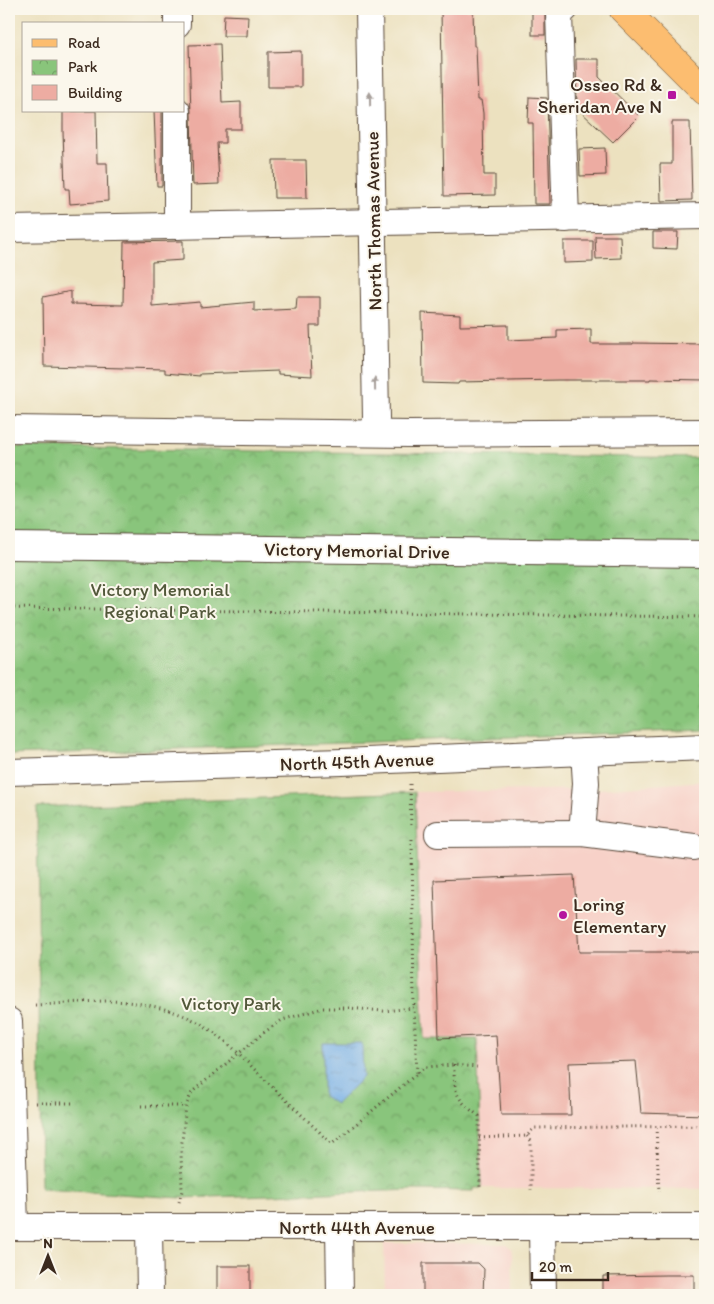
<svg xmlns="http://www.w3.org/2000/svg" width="714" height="1304" viewBox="0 0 714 1304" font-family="Itim,sans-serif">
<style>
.built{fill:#f7d1c8}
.park{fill:url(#park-crowns);stroke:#62784c}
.water{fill:url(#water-ripples);stroke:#586c82}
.building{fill:#edaca2}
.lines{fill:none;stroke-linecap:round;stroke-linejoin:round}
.minor-casing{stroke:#564536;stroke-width:28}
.major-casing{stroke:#564536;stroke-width:29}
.path{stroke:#564536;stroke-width:3;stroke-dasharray:1 4;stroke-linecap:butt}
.minor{stroke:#fff;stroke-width:26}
.major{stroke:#fcbd6f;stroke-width:28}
.oneway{fill:#a79f9a}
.poi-dot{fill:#b5179e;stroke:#fbf7ec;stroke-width:2}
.labels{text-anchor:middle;stroke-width:4;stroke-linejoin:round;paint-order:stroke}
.poi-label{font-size:19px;fill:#3b2a1e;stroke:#fbf7ec;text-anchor:end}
.street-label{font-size:19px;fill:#3b2a1e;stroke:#fbf7ec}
.park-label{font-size:19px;fill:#52583a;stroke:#fbf7ec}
</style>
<defs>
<pattern id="park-crowns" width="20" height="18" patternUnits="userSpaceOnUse" patternTransform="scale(1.25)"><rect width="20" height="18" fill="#89c57b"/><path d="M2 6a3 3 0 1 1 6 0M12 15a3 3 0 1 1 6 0" fill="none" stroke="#71a064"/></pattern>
<pattern id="water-ripples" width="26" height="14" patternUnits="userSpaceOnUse" patternTransform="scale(1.25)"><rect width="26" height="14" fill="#75aee5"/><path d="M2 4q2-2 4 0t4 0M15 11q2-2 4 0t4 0" fill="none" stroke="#618eb9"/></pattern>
</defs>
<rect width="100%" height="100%" fill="#fbf7ec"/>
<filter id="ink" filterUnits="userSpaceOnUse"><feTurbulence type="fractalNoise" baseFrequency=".02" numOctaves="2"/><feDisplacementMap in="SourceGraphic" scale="10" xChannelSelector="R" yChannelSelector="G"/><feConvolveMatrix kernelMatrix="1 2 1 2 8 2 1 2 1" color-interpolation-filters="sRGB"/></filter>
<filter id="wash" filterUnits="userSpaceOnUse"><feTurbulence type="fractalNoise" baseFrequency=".0096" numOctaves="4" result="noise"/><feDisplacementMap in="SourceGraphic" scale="20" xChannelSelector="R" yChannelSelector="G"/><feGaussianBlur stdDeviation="1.12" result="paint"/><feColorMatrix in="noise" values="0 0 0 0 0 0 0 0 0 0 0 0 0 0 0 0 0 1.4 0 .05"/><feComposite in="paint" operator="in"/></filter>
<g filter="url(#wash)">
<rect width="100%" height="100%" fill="#ece1bf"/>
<g class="built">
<path d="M705,781V1189L482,1188L477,1039H424L415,792L600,789Z"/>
<path d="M384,1243L506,1244L511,1248L512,1254L513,1295H385Z"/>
</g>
<g class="park">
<path d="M9,447L705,458V730L9,755Z"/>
<path d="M415,792L424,1039H477L482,1188H474V1191L414,1190L181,1198L41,1189L37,807Z"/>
</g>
<path class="water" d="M323,1043H362L363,1077L336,1104L323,1096Z"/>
<g id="blocks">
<g class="building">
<path d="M441,9H473L474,46H476L478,100H481L483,113L484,175H495V195L444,196Z"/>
<rect x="532" y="11" width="13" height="24"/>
<path d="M224,15L248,16L247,36H223Z"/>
<path d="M220,44L222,103L241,102V129H225V143H217L219,184L193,185L189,45Z"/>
<path d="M301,51V87H268V52Z"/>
<path d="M576,59H599V77L639,116L613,142L577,108Z"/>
<path d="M529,97L547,98L550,204H534L533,123H528Z"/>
<path d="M68,111H96L97,163H107L108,201L70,204L69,189H65L63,131V112Z"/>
<path d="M154,111H162V186H157Z"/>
<path d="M672,122H690L692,200L661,201L660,164H672Z"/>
<path d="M605,148L606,175L580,176L579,149Z"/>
<path d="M273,160H306L307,198H274Z"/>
<path d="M653,232H678L677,249L653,248Z"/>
<path d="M595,236H620L621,258L596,259Z"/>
<path d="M183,241V260L152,262V306L200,302V307L254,302V311L296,309L297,297H320V326H310L312,376L278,374V371L200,374V376L165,373V369L44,366L43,297L71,291V304L123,305L124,242Z"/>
<path d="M564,241H593V262L564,263Z"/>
<path d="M422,313L460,315V326L508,325V340L557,338V330L591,329V344H633V343L705,344V380L650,379V380H558L459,382L458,384L423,383Z"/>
<path d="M574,875L579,952H703L705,1115L641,1113L636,1061L569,1063L571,1115H501L496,1035L439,1038L434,880Z"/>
<path d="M423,1263H478L484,1269L483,1295H423Z"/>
<rect x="217" y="1266" width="33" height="29"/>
<path d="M666,1275H694V1295H603V1276Z"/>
</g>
</g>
</g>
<g filter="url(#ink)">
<use href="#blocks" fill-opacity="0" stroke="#564536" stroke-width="1"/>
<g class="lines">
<defs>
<g id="minor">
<path d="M177,9V24"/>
<path d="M369,9L376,418L374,432"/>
<path d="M565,9L559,14L566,219"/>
<path d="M177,111V226"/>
<path d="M9,229L705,216"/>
<path d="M9,429L409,434L705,432"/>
<path d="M9,546L705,554"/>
<path d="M9,772L342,762L705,747"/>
<path d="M582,833L586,783L584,752"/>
<path d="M438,834L582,833L694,847"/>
<path d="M9,1021L15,1227"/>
<path d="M9,1227H705"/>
<path d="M149,1227L150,1295"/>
<path d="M339,1227L340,1295"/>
<path d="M542,1227L543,1295"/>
</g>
<path id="major" d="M623,9L705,91"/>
</defs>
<use href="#minor" class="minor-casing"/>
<use href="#major" class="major-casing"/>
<g class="path">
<path d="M9,608L705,617"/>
<path d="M410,784L411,828"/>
<path d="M412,839L414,1008"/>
<path d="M35,1005C65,1004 97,999 127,1002C155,1005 186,1013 209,1029C228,1041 244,1059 260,1075C284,1098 308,1121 332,1144L425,1067L454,1065L477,1067"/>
<path d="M454,1065C454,1092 455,1099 479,1116L480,1190"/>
<path d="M36,1103H73"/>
<path d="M141,1106H186"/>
<path d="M656,1127L659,1192"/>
<path d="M527,1136L531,1141V1190"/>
<path d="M479,1138L527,1136L534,1128L705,1126"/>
<path d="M179,1202L182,1191L181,1150L186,1106L192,1092L262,1034L282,1020L323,1008H349L383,1011L414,1008L417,1074"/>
</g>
<use href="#minor" class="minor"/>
<use href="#major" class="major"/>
</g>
<defs><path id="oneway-solid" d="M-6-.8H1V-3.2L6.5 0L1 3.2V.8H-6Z" transform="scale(1.25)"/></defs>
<g class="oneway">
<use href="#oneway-solid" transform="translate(370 99) rotate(-91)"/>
<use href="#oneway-solid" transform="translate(375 384) rotate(-91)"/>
</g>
</g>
<g class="poi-dot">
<rect x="667" y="90" width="10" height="10" rx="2.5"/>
<circle cx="563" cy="915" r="5"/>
</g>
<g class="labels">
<g class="poi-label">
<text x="662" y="91">Osseo Rd &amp;<tspan x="662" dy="22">Sheridan Ave N</tspan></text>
<text x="573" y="911" text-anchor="start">Loring<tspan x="573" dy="22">Elementary</tspan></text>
</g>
<g class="street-label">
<text transform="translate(373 221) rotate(-91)" y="7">North Thomas Avenue</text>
<text transform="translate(357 550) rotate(1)" y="7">Victory Memorial Drive</text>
<text transform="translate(357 761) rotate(-2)" y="7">North 45th Avenue</text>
<text x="357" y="1234">North 44th Avenue</text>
</g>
<g class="park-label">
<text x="160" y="596">Victory Memorial<tspan x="160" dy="22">Regional Park</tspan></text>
<text x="231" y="1010">Victory Park</text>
</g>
</g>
<rect width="714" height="1304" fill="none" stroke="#fbf7ec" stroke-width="30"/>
<rect x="22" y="22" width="162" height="90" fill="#fbf7ec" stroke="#aea59a"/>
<rect x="32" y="39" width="25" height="8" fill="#fcbd6f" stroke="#aea59a"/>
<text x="68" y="48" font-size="15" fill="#3b2a1e">Road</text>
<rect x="32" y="60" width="25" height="15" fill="url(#park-crowns)" stroke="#aea59a"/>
<text x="68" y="72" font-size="15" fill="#3b2a1e">Park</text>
<rect x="32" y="85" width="25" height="15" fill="#edaca2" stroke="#aea59a"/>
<text x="68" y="98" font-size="15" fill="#3b2a1e">Building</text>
<g transform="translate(48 1256)" stroke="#fbf7ec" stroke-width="4" paint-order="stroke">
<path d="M0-4L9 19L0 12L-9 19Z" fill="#3b2a1e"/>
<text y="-8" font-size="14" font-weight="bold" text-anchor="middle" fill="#3b2a1e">N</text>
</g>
<path d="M532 1272v8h76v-8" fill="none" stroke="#3b2a1e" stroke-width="2.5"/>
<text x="539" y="1272" font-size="15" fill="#3b2a1e" stroke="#fbf7ec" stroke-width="4" paint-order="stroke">20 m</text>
</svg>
